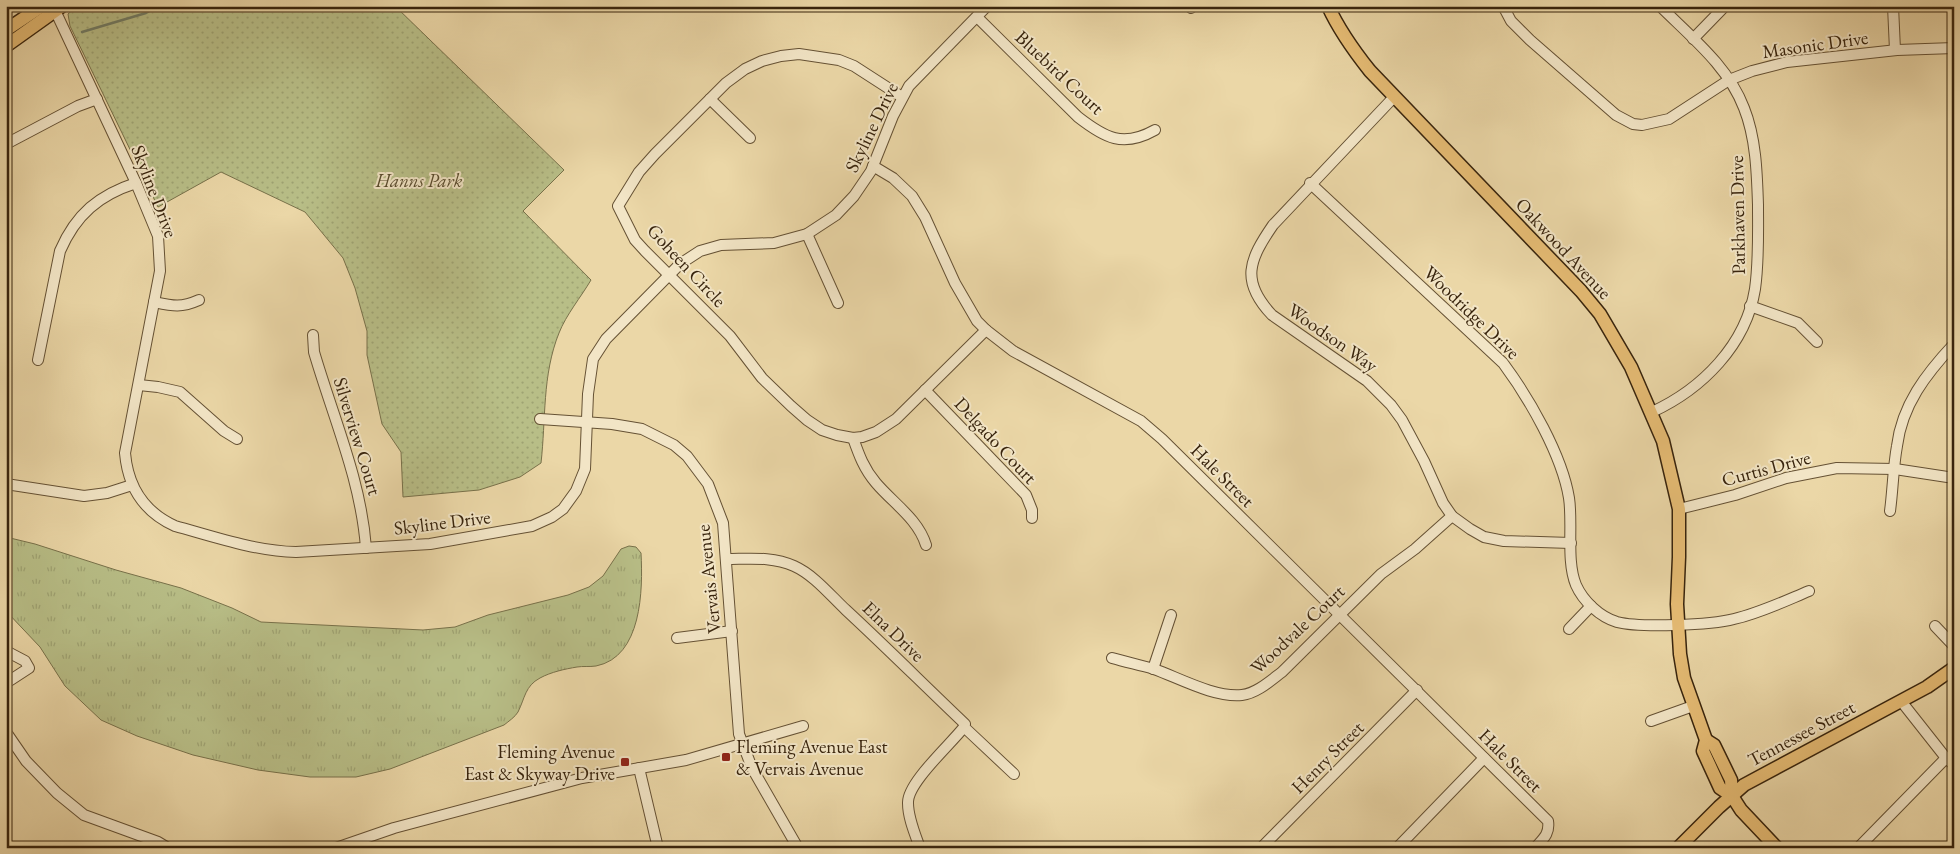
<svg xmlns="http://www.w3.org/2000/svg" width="1960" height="854" viewBox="0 0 1960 854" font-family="'EB Garamond',serif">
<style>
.grass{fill:url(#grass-tufts);stroke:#78714a}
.park{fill:url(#park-dots);stroke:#78714a}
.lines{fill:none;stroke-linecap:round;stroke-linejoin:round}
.stream{stroke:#727e67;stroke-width:2.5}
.minor-casing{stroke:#655134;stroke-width:12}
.major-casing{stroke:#38240d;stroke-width:15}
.minor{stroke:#f2e5c6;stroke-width:10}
.major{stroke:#e6bc74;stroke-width:12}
.poi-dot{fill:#8f2418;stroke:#f2e5c6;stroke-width:2}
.labels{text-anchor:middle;stroke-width:4;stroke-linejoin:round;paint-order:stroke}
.street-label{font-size:19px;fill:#38240d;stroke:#f2e5c6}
.park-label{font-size:19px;font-style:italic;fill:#584a2c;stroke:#f2e5c6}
.poi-label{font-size:19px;fill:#38240d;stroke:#f2e5c6;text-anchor:start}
</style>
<defs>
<pattern id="grass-tufts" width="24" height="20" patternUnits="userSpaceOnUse" patternTransform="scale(1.25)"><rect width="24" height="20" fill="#b8be87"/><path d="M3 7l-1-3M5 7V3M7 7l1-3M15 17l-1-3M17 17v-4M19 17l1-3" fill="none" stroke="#9fa373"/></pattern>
<pattern id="park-dots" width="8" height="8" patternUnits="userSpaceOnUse" patternTransform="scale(1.25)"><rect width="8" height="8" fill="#b8be87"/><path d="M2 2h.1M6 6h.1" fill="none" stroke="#9fa373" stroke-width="1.8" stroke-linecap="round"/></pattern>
</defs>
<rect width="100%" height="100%" fill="#ebd7a7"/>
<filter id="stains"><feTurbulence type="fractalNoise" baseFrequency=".004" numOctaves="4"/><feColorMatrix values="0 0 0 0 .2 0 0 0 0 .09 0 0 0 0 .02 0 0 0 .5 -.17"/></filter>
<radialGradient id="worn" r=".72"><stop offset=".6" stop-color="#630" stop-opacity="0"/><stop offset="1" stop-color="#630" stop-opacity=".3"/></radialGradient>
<path class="grass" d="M6,537L35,544L116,570L181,588L232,608L261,622L423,630L455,627L488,615L568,595L589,587L603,576L621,549L629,546L636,547L641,553C643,590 642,657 596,666C589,667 583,666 577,667C565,669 551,672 540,678C525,686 525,698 518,712C515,717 509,721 504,725L390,769L356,777H310L258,770L193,755L137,736L101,720L65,686L40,647L6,611Z"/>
<path class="park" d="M77,6H395L564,170L523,211L591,280C581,297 566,315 559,333C542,375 546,420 541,463L520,477L479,490L403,497L401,452L382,424L367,355V331L355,288L343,258L305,212L221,172L158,207L70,26L68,14Z"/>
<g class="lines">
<path class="stream" d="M82,32L146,13L158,6"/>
<defs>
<g id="minor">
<path d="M53,6L136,183L158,236L160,271L125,453C128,487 144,512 175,526C215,537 255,551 296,552L430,544L532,526L552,517L563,509L576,491L585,469L588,394L593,359L606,339L680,264L700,251L721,245L774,243L807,234L836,215L854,196L871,171L893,116L909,86L987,6"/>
<path d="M1190,6L1191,8"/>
<path d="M1503,6L1511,21L1530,40L1616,115L1633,124L1642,125L1669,119L1729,80L1752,71L1787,62L1897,50L1954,48"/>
<path d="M1893,6L1895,50"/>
<path d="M977,17L1078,117C1105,138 1123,148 1155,130"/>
<path d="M1693,39L1725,6"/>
<path d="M902,97L854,66L839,60L799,54L781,56L762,61L745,69L726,83L655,154L639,172L618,206L635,240L645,251L730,336L762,378L791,406L807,420L822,430L837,435L853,438L862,437L876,432L896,419L986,330"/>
<path d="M1394,97L1273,225C1249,260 1240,281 1272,315L1367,381L1391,405L1402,420L1424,461L1443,503L1452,516L1470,529L1484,537L1504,541L1571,543"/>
<path d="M710,99L750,138"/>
<path d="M6,144L78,106L97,99"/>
<path d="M873,166L893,178L912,196L925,217L955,283L977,321L986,330L1013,351L1141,421L1162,439L1548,821C1550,834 1543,839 1535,848"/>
<path d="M1310,183L1503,363C1529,398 1562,455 1569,498C1573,524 1566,561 1576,585C1583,601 1600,617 1617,622C1640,628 1711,625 1734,619C1760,613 1785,601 1809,591"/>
<path d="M807,234L838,303"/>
<path d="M154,302C173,306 181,308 199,300"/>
<path d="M1750,306L1798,323L1817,342"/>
<path d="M313,335L314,352C333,417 361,480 366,548"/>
<path d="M38,360L60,251C76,214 99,195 136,183"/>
<path d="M139,385L158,387L180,392L224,431L237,439"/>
<path d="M925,390L1026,495L1032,510V518"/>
<path d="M1652,412C1702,389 1746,345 1755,289C1759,261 1758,233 1758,205C1757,173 1756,138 1744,108C1728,66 1691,37 1660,6"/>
<path d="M540,419L612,424L642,429L674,445L687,456L708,484L723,523L739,734L752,768L798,848"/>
<path d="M853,438C859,455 864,469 876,483C893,503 918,519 926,545"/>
<path d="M6,484L84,496L107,493L132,485"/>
<path d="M1679,509L1735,495L1786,478L1837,468L1895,469L1954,478"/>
<path d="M1890,511C1893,489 1893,468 1897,446C1902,405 1926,374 1954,344"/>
<path d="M726,559C749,559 772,556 794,566C814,575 830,595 846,610C886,647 925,686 965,724L964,727L1014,774"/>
<path d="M1935,626L1954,646"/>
<path d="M1569,629L1591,606"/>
<path d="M677,638L732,631"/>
<path d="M6,651L25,661L29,668L6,683"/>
<path d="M1112,658C1126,662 1140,665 1154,669C1179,678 1215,698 1242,695C1257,693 1270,681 1282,672L1381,574L1415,549L1452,516"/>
<path d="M1153,669L1171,615"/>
<path d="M1901,701L1946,758L1954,765"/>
<path d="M1651,721L1693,706"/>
<path d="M6,732L26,761L57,793L84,815L158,842L168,848"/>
<path d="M639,768L658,848"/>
<path d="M336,848L394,828L582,778L686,760L803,726"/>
<path d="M920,848C915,834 908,818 908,803C907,783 951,744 964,727"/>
<path d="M1261,848L1417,690"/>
<path d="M1397,848L1484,758"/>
<path d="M1858,848L1946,758"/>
</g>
<g id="major">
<path d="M1328,6C1339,30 1354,51 1370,71L1581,291L1600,314L1631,367L1663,441L1679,509V557L1677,604L1680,654L1684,678L1706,740L1703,751L1720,788L1732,796L1741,810L1777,848"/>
<path d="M6,30L42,6"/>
<path d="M6,46L62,6"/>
<path d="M1706,740L1714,745L1731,780L1732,796"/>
<path d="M1678,848L1719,807L1744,785L1927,687L1954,668"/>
</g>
</defs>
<use href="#minor" class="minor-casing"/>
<use href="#major" class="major-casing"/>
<use href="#minor" class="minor"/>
<use href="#major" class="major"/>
</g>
<g class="poi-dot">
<rect x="721" y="752" width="10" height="10" rx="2.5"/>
<rect x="620" y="757" width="10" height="10" rx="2.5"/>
</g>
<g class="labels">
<g class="street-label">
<text transform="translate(1815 44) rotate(-8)" y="7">Masonic Drive</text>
<text transform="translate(1060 72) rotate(43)" y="7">Bluebird Court</text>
<text transform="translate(871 127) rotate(-64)" y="7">Skyline Drive</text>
<text transform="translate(155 191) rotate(69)" y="7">Skyline Drive</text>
<text transform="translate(1737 215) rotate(-91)" y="7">Parkhaven Drive</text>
<text transform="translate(1564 248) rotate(47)" y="7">Oakwood Avenue</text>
<text transform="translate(687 265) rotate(47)" y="7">Goheen Circle</text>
<text transform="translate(1472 312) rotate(44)" y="7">Woodridge Drive</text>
<text transform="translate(1333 337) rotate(35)" y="7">Woodson Way</text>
<text transform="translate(358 436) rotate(73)" y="7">Silverview Court</text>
<text transform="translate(996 440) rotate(47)" y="7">Delgado Court</text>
<text transform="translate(1766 468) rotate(-15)" y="7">Curtis Drive</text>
<text transform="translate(1223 475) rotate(45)" y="7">Hale Street</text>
<text transform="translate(442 522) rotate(-7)" y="7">Skyline Drive</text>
<text transform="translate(708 579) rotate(-96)" y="7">Vervais Avenue</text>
<text transform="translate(1297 629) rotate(-43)" y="7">Woodvale Court</text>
<text transform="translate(894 631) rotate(44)" y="7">Elna Drive</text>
<text transform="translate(1801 733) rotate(-28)" y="7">Tennessee Street</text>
<text transform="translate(1327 757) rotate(-45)" y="7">Henry Street</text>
<text transform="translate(1511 760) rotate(45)" y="7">Hale Street</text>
</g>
<g class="park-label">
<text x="419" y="187">Hanns Park</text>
</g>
<g class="poi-label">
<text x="736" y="753">Fleming Avenue East<tspan x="736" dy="22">&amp; Vervais Avenue</tspan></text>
<text x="615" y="758" text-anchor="end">Fleming Avenue<tspan x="615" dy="22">East &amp; Skyway Drive</tspan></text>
</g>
</g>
<rect width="1960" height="854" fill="none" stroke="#ebd7a7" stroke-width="25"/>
<rect x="8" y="8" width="1945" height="839" fill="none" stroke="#38240d" stroke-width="2.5"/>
<rect x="12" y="12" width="1935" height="829" fill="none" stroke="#38240d"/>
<rect width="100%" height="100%" filter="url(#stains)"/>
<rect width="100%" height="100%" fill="url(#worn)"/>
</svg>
